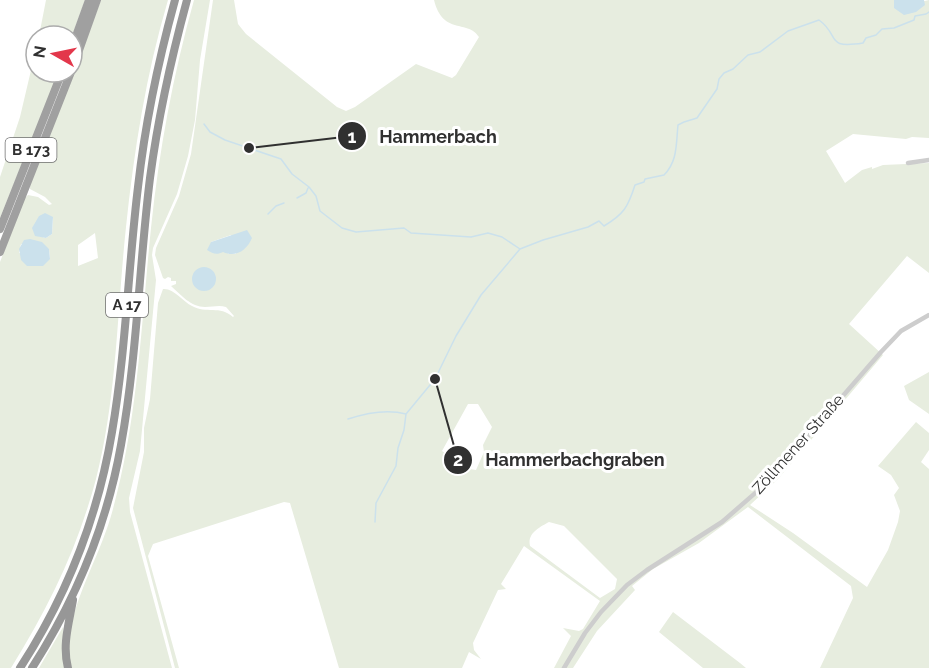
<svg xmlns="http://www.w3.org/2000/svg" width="929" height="668" font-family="Raleway,sans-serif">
<rect width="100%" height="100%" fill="#fff"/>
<path fill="#e7eddf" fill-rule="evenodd" d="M46 0H85L72 36H39Z
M101 0H168C146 74 134 151 126 227 117 311 117 397 96 479 77 550 49 606 11 668H0V262L24 199 28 195 38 197 49 205 52 204 45 197 30 189V183L68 89ZM53 217 52 234 46 238 35 235ZM95 233 98 258 78 266V245ZM21 244 49 249 50 259 19 253Z
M194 0H210L200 60 195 120 188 156 177 194 153 248 152 255 156 280 140 451 129 498 130 512 172 668H71C70 661 67 653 68 646 72 600 98 560 111 516 138 422 141 325 151 228 159 151 173 75 194 0Z
M213 0H234L238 24 246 34 337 107 346 111 355 107 416 64 452 78 456 75 479 37C468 19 443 36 434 0H894V8L929 0V138L912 137 906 139 853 134 826 151 845 183 862 170 872 167V169L883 165 929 163V273L907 256 849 324 883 355 778 479 750 505 793 533 867 587 888 550 898 522 900 511 894 495 899 488 891 475 878 466 916 422 929 433V450L921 462 929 469V668H820L853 598 851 586 748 507 699 543 653 569 632 586 635 590 597 631 573 668H554L571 636 563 628 579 631 583 629 600 601 524 546 501 584 506 589 498 590 473 643 474 650 481 659 469 652 462 668H339L290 503 284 502 153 544 148 556 179 668H175L133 508 144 452V428L150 399 158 303 163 289C174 288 182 301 192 306 206 314 220 305 233 317L234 316 226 307C219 305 213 307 205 307 191 307 181 295 171 286L176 284V281H171V278L168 277 165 279 163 278 155 255 156 248 179 196 191 154ZM231 235 236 254H229L211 242ZM468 404H478L492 427 483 445 484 452 476 470C463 469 453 458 442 451ZM549 522 564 526 617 579 615 589 600 598 530 546C527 533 540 527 549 522Z
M36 49V72H59L0 218V177L20 117Z
M929 372V414L909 400 904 386Z
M673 612 740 663 746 668H703L659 632Z
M63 627 65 668H39Z"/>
<path fill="#cbe1ec" d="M894 0H924L925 5 916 12 904 15 894 8Z
M45 213 53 217 52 234 46 238 35 236 32 228 39 216Z
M247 230 252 238C247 250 236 258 223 252 217 255 213 254 207 250L211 242Z
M30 239 42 242 49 249 50 259 43 266H27L21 260 19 249 24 240Z
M192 279a12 12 0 1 1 24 0a12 12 0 1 1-24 0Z"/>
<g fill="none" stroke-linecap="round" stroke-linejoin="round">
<path stroke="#cbe1ec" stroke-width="1.5" d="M204 124 210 132 225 140 281 159 292 174 309 187 316 196 320 211 342 228 356 232 404 228 411 233 471 237 488 233 502 237 520 249 543 240 588 227 599 221 604 226C624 214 628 207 635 185L644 182 645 179 664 175C678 161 676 143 678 125L684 122 697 118 717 89 719 79 724 73 733 69 748 55 760 52 788 31 819 20C841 36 824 49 863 43L866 38 876 35 882 29 894 28 914 20 915 16 926 14 929 12
M297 198 306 193 308 188
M268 214 276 206 284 203
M348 419C366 413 388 409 406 414
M375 522 376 503 396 466 398 448 404 430 406 414 435 379 456 336 481 295 520 249"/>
<path stroke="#cdcdcd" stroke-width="4.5" d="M908 163 929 160
M564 668 585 633 601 612 627 585 647 570 722 522 769 481 881 352 901 331 929 315"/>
<path stroke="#a0a0a0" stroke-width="8" d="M72 47 89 0
M72 70 97 0
M0 229 62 72
M0 252 71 72"/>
<path stroke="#979797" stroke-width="8" d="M20 668C66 597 98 516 112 432 126 351 128 269 138 187 145 124 158 62 175 0
M32 668C75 601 107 524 121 445 137 357 139 267 150 178 158 118 171 59 187 0
M68 668C62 645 69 623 73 600"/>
</g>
<g text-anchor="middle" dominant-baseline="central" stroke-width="6" stroke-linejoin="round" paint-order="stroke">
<g fill="#fff" stroke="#6e6e6e" stroke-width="1.5">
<rect x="5.5" y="138" width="51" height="24" rx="4.5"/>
<rect x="106" y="293" width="42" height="24" rx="4.5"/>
</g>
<g font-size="15" font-weight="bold" fill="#303030">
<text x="31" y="150">B 173</text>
<text x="127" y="305">A 17</text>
</g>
<g font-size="16" fill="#303030" stroke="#fff">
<text transform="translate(798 444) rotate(-48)">Zöllmener Straße</text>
</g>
</g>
<path fill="none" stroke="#303030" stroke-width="2" d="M249 148L352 136M435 379L458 460"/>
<g fill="#303030" stroke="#fff" stroke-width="2">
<circle cx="249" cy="148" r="6"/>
<circle cx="435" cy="379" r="6"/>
<circle cx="352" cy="136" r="15"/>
<circle cx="458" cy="460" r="15"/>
</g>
<g font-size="18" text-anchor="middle" font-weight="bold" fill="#fff">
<text x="352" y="143">1</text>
<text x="458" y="466">2</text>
</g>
<g font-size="18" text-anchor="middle" font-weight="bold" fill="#303030" stroke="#fff" stroke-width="6" stroke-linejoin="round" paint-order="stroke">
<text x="438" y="143">Hammerbach</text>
<text x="575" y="466">Hammerbachgraben</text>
</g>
<g transform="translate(54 54) rotate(279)"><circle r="28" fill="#ffffff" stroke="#acacac" stroke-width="1.5"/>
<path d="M0-4.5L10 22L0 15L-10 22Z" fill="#e3374b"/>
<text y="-9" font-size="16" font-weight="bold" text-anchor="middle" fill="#303030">N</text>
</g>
</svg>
